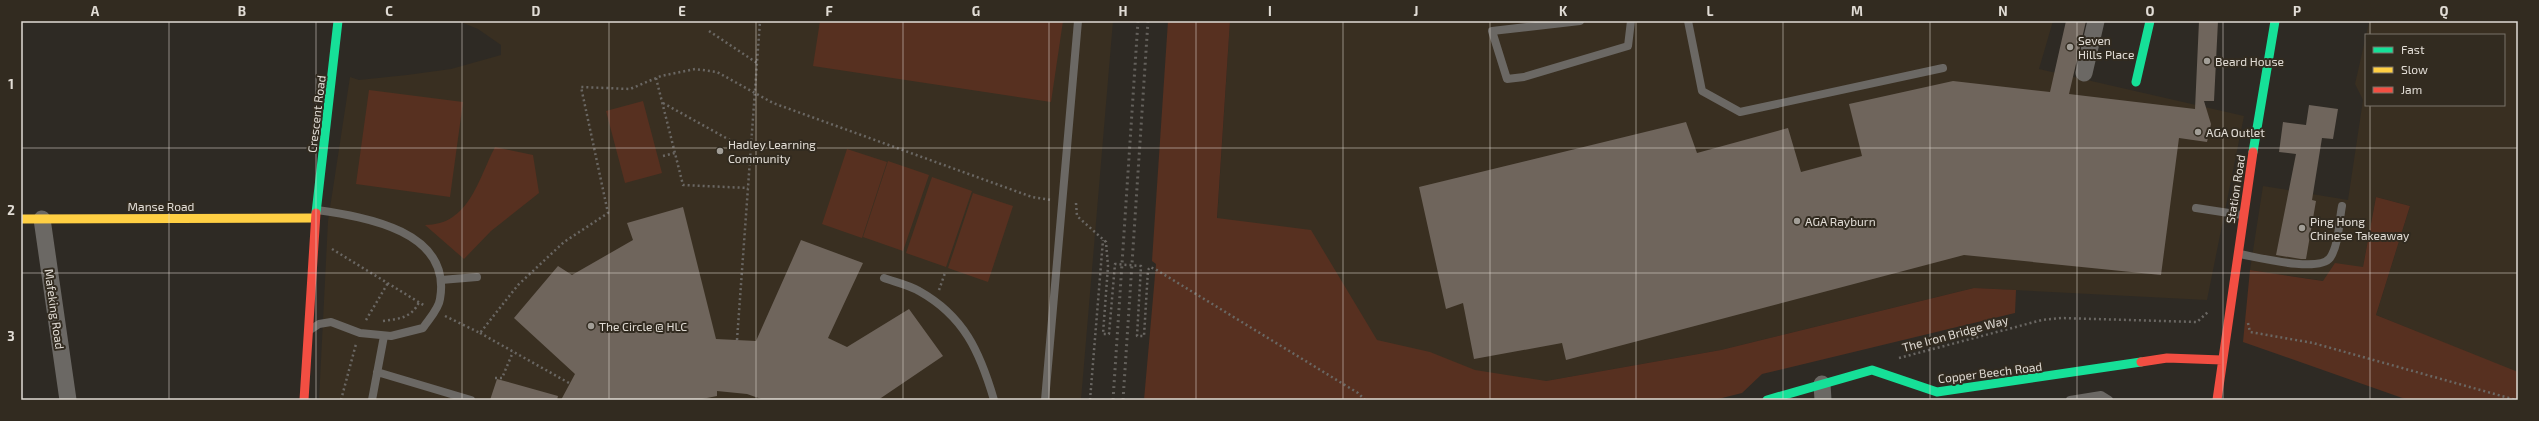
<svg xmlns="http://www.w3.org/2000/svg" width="2539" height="421" font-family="'Exo 2',sans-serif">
<rect width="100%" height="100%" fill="#2e2a24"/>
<path fill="#392f21" d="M458 21H1113L1081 400H319L328 221 350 77 359 80 407 75 451 69 501 55V45L478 29Z
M1230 21H2053L2039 69 2244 116 2207 300 1974 288 1721 350 1546 381 1379 400 1212 297Z
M2372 21H2518V373L2376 315 2410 206 2376 197 2363 267 2324 281 2250 270 2263 186 2348 200 2363 100 2355 84 2366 36V105H2504V35H2366L2369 23Z"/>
<path fill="#573020" d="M820 21H1063L1051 102 813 66Z
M1168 21H1230L1217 218 1311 230 1377 340 1430 352 1475 370 1546 381 1721 350 1974 288 2016 290 2015 313 1762 374 1742 393 1714 400H1144L1156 264 1152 261Z
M369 90 463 102 450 197 356 184Z
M643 101 662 173 625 183 606 111Z
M495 147 533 155 539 193 491 231 464 259 425 225C469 225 478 180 495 147Z
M847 149 887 162 862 238 822 224Z
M888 161 929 175 903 251 863 237Z
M932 177 972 191 946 267 906 253Z
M973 193 1013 206 988 282 948 268Z
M2376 197 2410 206 2376 315 2518 372V400H2408L2243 342 2250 270 2323 281 2335 263 2363 267Z"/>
<path fill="#6f655c" d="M2066 21H2086L2069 94 2195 109 2199 21H2218L2214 101H2204L2211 124 2207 142 2179 138 2161 275 1964 255 1566 360 1562 343 1474 359 1463 303 1446 309 1419 187 1686 122 1697 153 1788 128 1801 172 1862 156 1849 104 1953 81 2050 92Z
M2309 105 2338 109 2333 139 2322 138 2312 200 2316 201 2306 259H2301L2276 255 2296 154 2279 152 2283 122 2306 125Z
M683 207 716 339 756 341 801 240 863 263 828 338 847 347 909 309 943 356 878 400H764L747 394 717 391V396L697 400H561L575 374 514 318 558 266 572 275 633 240 627 223Z
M497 379 558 396 557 400H490Z"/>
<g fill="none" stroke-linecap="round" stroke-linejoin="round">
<path stroke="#6a6763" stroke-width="2.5" stroke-dasharray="2 3" stroke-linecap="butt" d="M709 31 757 63
M656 78 683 185 748 188
M663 103 735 143 750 145
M663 156 675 153
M1076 203 1077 216 1106 242 1108 266 1103 334H1109L1115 264 1141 266 1137 336H1144L1148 270 1150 267 1155 269 1358 393 1365 400
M332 249 425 306
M939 290 945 273
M445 316 480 333 518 285 564 242 608 213 581 87 630 89 661 76 695 69 717 72 773 103 1032 197 1051 200
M366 320 388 283
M383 321C398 319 412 318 419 302
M2248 323 2250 332 2313 343 2516 400
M480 333 569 383
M737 340 760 21
M1899 358 2042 320 2061 318 2197 322 2209 311
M495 378H502L513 352
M341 400 356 344
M1090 400 1103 240"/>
<path stroke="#6b6864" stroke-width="8" d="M1580 21 1492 31 1507 79 1524 77 1628 46 1631 21
M1688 21 1702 91 1740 112 1943 68
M2196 208 2242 215
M2239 254C2257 257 2318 273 2330 258 2339 245 2339 221 2342 206
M884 278C895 282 909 285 919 291 964 316 980 352 994 400
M441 280 477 277
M310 330 319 324 331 322 360 333 391 336 423 328C428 320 439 309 440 299 452 231 366 217 317 210
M377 372 471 400
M372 400 384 336
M1045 400 1078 21
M2070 400 2101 395 2109 400"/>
<path stroke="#6b6864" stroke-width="17" d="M2084 73 2096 21
M42 219 68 400
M1822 384 1823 400"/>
<path stroke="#16e098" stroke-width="9" d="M2136 82 2150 21
M2253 152 2275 21
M316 213 338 21
M1767 400 1872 370 1937 392 2141 362"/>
<path stroke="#ffcf43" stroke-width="9" d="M21 219 315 218"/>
<path stroke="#f24e42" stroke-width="9" d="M2141 362 2167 358 2222 360
M304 400 316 213
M2217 400 2253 152"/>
<path stroke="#64615c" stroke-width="3" stroke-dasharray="2 4" stroke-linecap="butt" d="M1113 400 1138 21
M1123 400 1148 21"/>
</g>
<path fill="none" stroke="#e1dcd5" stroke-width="1" stroke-opacity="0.55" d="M169 21V400M316 21V400M462 21V400M609 21V400M756 21V400M903 21V400M1049 21V400M1196 21V400M1343 21V400M1490 21V400M1636 21V400M1783 21V400M1930 21V400M2077 21V400M2223 21V400M2370 21V35M2370 105V400M21 148H2518M21 273H2518"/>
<g fill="#a29e97" stroke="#322b20" stroke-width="1.5">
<circle cx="2070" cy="47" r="4"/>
<circle cx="2207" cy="61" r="4"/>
<circle cx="2198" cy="132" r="4"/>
<circle cx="720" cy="151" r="4"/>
<circle cx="1797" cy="221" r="4"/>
<circle cx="2302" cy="228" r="4"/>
<circle cx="591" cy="326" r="4"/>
</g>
<g text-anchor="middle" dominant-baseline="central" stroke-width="4" stroke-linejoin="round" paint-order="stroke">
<g font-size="12" fill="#e1dcd5" stroke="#322b20" text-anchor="start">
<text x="2078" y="40">Seven<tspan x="2078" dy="14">Hills Place</tspan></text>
<text x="2215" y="61">Beard House</text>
<text x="2206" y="132">AGA Outlet</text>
<text x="728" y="144">Hadley Learning<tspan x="728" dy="14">Community</tspan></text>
<text x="1805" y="221">AGA Rayburn</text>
<text x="2310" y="221">Ping Hong<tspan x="2310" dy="14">Chinese Takeaway</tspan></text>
<text x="599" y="326">The Circle @ HLC</text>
</g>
<g font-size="12" fill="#e1dcd5" stroke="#322b20">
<text transform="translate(316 114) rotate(-83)">Crescent Road</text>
<text transform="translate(2235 189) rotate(-81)">Station Road</text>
<text x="161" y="206">Manse Road</text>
<text transform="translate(55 309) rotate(82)">Mafeking Road</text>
<text transform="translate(1955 333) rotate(-15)">The Iron Bridge Way</text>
<text transform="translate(1990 372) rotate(-7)">Copper Beech Road</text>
</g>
</g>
<rect width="2539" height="421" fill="none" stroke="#322b20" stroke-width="44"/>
<rect x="2365" y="34" width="140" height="72" fill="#322b20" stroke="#787268"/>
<rect x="2373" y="47" width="20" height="6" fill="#16e098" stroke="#787268"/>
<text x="2401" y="54" font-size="12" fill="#e1dcd5">Fast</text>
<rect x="2373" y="67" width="20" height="6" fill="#ffcf43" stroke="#787268"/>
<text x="2401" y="74" font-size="12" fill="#e1dcd5">Slow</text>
<rect x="2373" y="87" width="20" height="6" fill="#f24e42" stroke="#787268"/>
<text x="2401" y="94" font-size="12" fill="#e1dcd5">Jam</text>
<rect x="22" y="22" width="2495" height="377" fill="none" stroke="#e1dcd5" stroke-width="1.5"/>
<g font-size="13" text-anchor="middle" font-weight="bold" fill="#e1dcd5">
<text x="95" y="16">A</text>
<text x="242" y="16">B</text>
<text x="389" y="16">C</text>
<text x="536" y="16">D</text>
<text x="682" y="16">E</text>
<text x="829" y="16">F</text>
<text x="976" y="16">G</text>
<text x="1123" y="16">H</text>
<text x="1270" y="16">I</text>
<text x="1416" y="16">J</text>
<text x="1563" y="16">K</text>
<text x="1710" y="16">L</text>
<text x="1857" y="16">M</text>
<text x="2003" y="16">N</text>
<text x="2150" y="16">O</text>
<text x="2297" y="16">P</text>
<text x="2444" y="16">Q</text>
<text x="11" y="89">1</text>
<text x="11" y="215">2</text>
<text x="11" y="341">3</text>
</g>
</svg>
